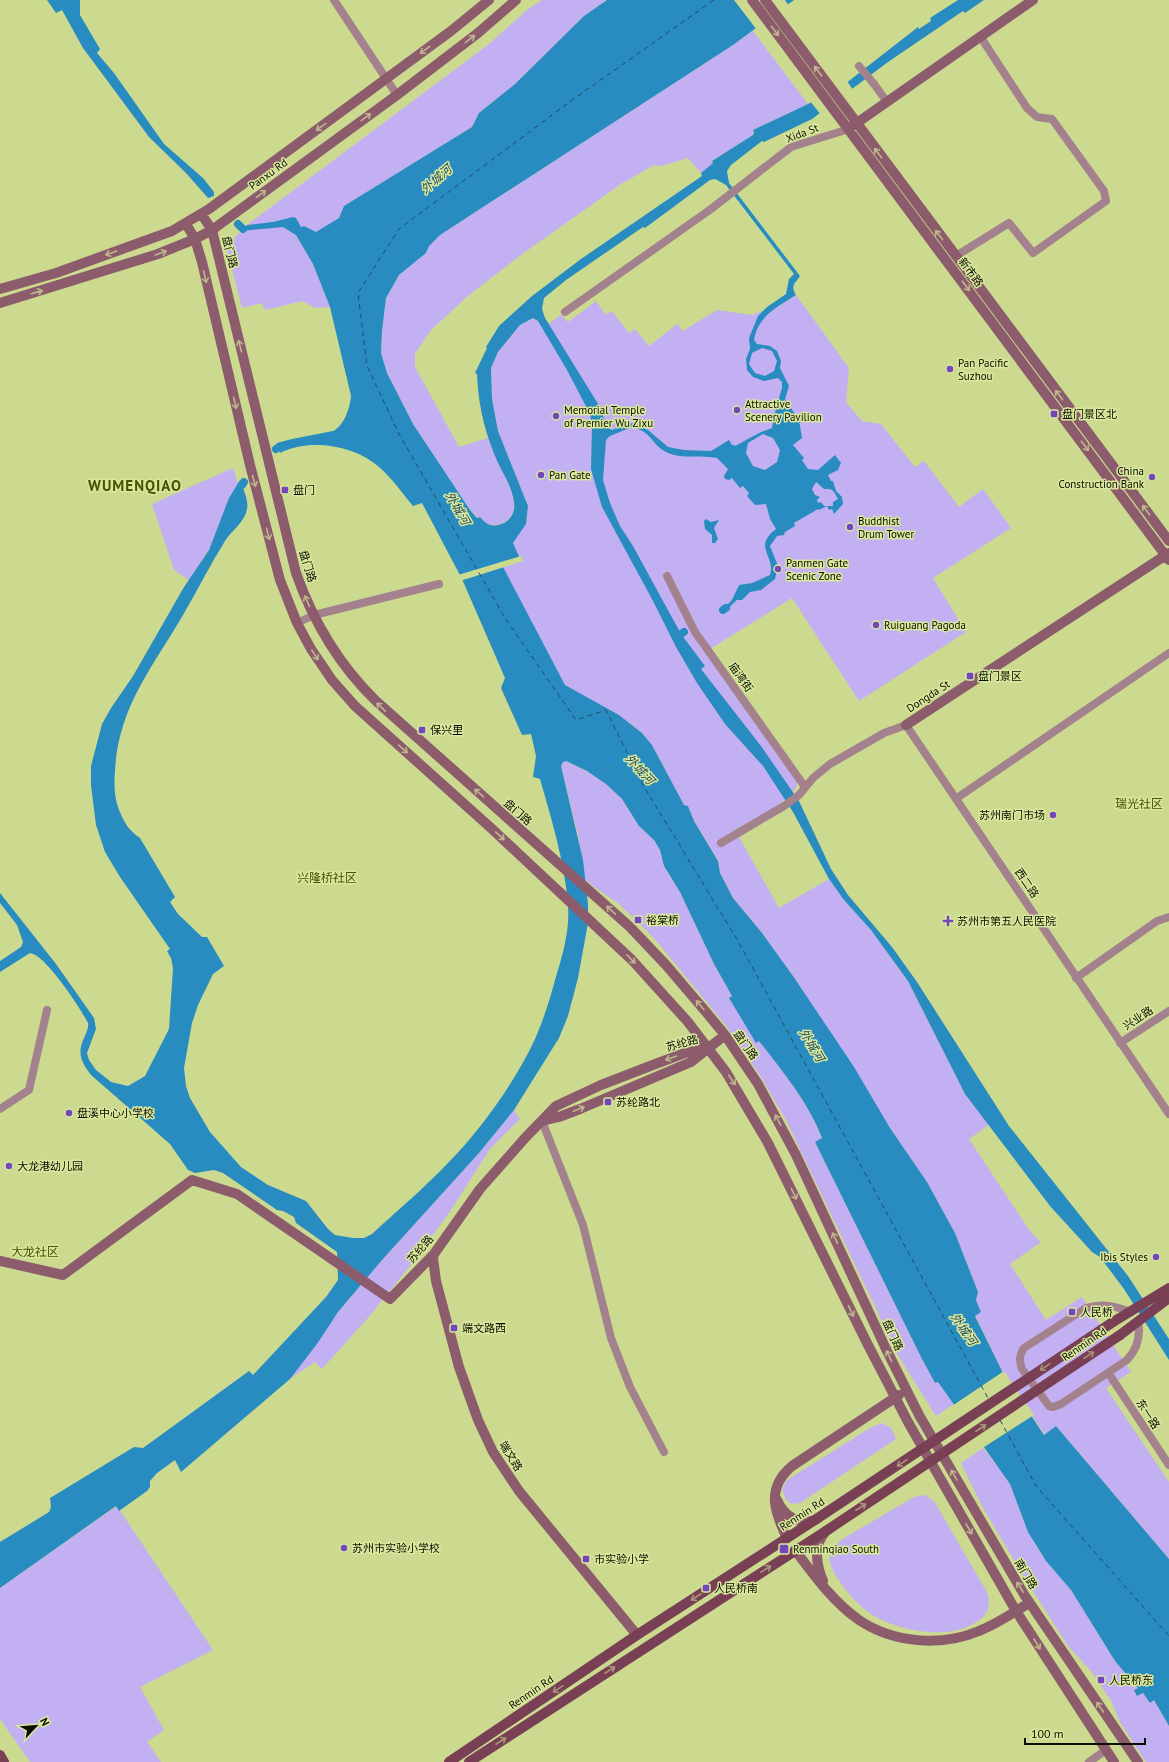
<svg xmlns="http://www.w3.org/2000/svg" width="1169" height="1762" font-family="'PT Sans','Noto Sans SC',sans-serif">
<rect width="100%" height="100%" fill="#ccda90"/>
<path fill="#c3b0f2" d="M542 0H607L584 16 515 84 479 113 472 127 344 206 339 218 316 233 304 226 296 235 313 264 330 307 315 308 303 301 265 310 262 303 242 308 226 246 247 225 489 44 528 9Z
M753 31 808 104 753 130V135L712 161 713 163 701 173 688 158 662 166 654 165 621 184 525 252 469 295 431 330 415 354V367L459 447 488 438C494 458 511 483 514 502 515 509 512 517 506 521 500 526 493 526 485 523L480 517 478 518 470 510 413 424 387 373 381 353 382 331 386 298 399 275 426 253 428 246 440 235 733 45Z
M796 295 849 368 846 402 862 421 881 424 915 467 924 461 959 507 983 489 1011 528 933 578 966 632 859 701 792 598 710 649 798 781C798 798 750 821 735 830L779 908 829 879 844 900 871 930 908 981 965 1094 989 1125 969 1139 1030 1231 1041 1242 1010 1264 1046 1320 1082 1297 1131 1372 1106 1388 1169 1482V1559L1056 1426 1045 1435 1003 1373 975 1315 981 1312 976 1300 978 1292 955 1233 927 1182 890 1128 793 976 762 933 733 898 720 873 718 860 694 821 688 806 684 805 652 745 642 733 631 724 565 685 502 567 513 543 527 519 528 506 498 431 492 399 491 368 498 352 520 325 533 318 548 324 561 315 568 322 596 301 606 315 612 311 629 333 635 329 649 346 677 324 683 331 717 310 752 315 762 311 768 313Z
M233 468 238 483 229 498 213 543 189 580 174 570 152 504Z
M566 761 596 776 606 784 622 799 639 826 654 840 660 850 664 866 680 892 714 964 732 996 730 998 756 1043 759 1041C783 1072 808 1102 822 1139L815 1142 921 1357 935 1383 938 1381 954 1404 936 1416 899 1357 787 1122 761 1077 727 1027 654 938 618 903 594 887 585 879 578 835 561 766 563 762Z
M514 1110 520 1119 490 1149 449 1213 414 1261 367 1319 322 1369 315 1362 290 1379 338 1312 382 1260 479 1153Z
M882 1423 891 1428 896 1439 800 1503 792 1504 786 1500 782 1489 787 1480 870 1428Z
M983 1448 1000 1469 1010 1484 1023 1519 1037 1547 1046 1561 1071 1590 1115 1661 1133 1681 1138 1688 1137 1696 1143 1693 1154 1700 1169 1726V1762H1146L1120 1722 1111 1701 1091 1671 1068 1646 1021 1572 982 1506 961 1463Z
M925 1495 934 1501 987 1592C991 1604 989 1614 978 1621 953 1639 912 1633 884 1621 866 1614 848 1595 838 1579 826 1561 827 1551 844 1538L914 1497Z
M117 1506 213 1650 140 1687 164 1730 147 1742 161 1762H30L0 1719V1588Z"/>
<path fill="#298cc1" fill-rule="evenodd" d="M47 0H80V15L100 49 97 53 114 73 164 144 203 178 214 192V196L208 198 186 173 149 137 83 48 62 10 56 13Z
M607 0H794L733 45 440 235 429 246 426 253 399 275 386 298 382 331 381 353 387 373 413 424 470 510 477 518 480 517C485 523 490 527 498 525 509 523 516 513 514 502 512 485 499 468 493 451 483 426 478 400 477 374L475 373 487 348 486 347 499 326 532 296 581 259 702 176 701 173 713 163 712 161 753 135 754 133 753 130 808 104 845 84 918 27 919 29 931 21 930 18 958 0H984L965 13 963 11 888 62 812 119 764 142 762 141 731 165 727 171 729 183 800 276C795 284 790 285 796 295 777 307 758 316 754 340L757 344 770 346 777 351 781 361 780 368 789 386 785 399 799 420 802 438 793 445 804 458 802 460 808 469 818 470 835 455 841 463 838 470 828 475 831 481H833L836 491 842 497 843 504 834 514 832 509 829 510 827 506 819 510 818 509 794 523 795 526 785 532 784 535 777 536 770 546 778 566 775 579 761 590 750 592 742 600H737L727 609 725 607 732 600 739 585 752 583 770 575C776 556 752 547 776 529L770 519 766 504 755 505 747 496 749 493 743 486 740 488 732 478 729 480 725 479 724 476 728 469 717 458C703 455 681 459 668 453 652 446 653 432 632 427L610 436 606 440 603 480 610 503 620 526 633 546 681 634 705 666 701 669 761 746 799 801 831 869 848 895 892 947 917 982 1009 1126 1128 1276 1169 1339V1360L1124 1289 1100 1257 1092 1252 1050 1206 965 1094 908 981 871 930 844 900 829 879 793 812 763 766 725 724 697 683 676 647 653 601 602 507 591 469 592 426 590 414 567 370 538 321 533 318 520 325 498 352 491 368 492 399 498 431 528 506 526 524 513 543 521 561 503 567 565 685 619 715 642 733 652 745 684 805 688 806 694 821 718 861 720 873 733 898 762 933 793 976 854 1067 890 1128 927 1182 955 1233 978 1292 976 1300 981 1312 975 1316 1003 1373 1044 1435 1056 1426 1169 1559V1726L1154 1700 1150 1703 1143 1693 1137 1696 1134 1690 1138 1688 1115 1661 1071 1590 1046 1561 1028 1532 1010 1484 938 1382 935 1383 921 1357 815 1142 822 1138C808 1102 783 1072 759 1041L756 1043 729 998 732 996 714 964 680 892 664 866 660 850 654 840 639 826 622 799 606 784 587 771 566 761 563 762 561 766 583 860 588 904V923L578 978 568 1016 559 1038 514 1110 479 1153 382 1260 338 1312 317 1344 290 1379 181 1472 175 1460 157 1473 150 1481V1487L147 1491 119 1511 116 1506 0 1588V1542L49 1512 51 1507 50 1498 129 1450 134 1447 143 1448 249 1371 253 1375 326 1297 338 1280 337 1252 296 1223 294 1217 283 1211 277 1210 223 1173 214 1170 195 1173 188 1170 170 1144 91 1075C81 1062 77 1053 84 1038 86 1033 89 1028 88 1023 81 1009 45 954 30 953L0 972V961L21 947 23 942 17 925 0 903V893L56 964 94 1018 96 1029 87 1053 89 1060 96 1070 111 1082 128 1086 145 1076 169 1029 173 968 171 958 167 951 170 949 120 877 105 852 96 825 91 785V766L102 724 111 708 133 676 184 587 209 550 229 498 240 480C243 488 249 501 247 509 245 522 231 531 225 541 210 565 197 591 183 615 152 668 118 708 115 771 114 785 114 797 119 810 124 822 129 831 140 838L175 897 170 902 178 914 202 937H207L224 966 213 974 198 1005 192 1023 184 1068 186 1086 190 1098 210 1132 241 1167 268 1185 306 1201 328 1229 335 1235 353 1238H364L372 1234C397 1211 424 1188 447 1164 477 1134 506 1094 526 1057 539 1034 548 1006 555 980 562 957 570 931 568 906 565 863 552 821 540 779L533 777 536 756 531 734 522 735 501 688 505 678 462 579 422 503 413 506C402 493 392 478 379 467 354 445 310 438 280 453L277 443 292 439 333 431C344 426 350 408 351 396L330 307 313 264 296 235 283 227 241 231 247 225 273 222 293 217 296 218 301 227 304 226 316 232 339 218 344 206 472 127 479 113 515 84 584 16ZM715 179 726 185 794 274 789 279 786 294 767 307 758 316 749 338 750 349 746 359 747 370 753 377 764 381 778 378 782 382V388L774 416 772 428 759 433 735 446 734 445H732L729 440 711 451 684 450 668 447 648 430 636 424 629 423 612 430 607 427 600 407 545 318 542 309 544 298 566 280 643 227 645 228 710 180ZM762 348 772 351 777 361 774 371 765 376 755 373 749 364 752 353ZM763 434 773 438 780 450 777 462 765 470 753 466 746 453 748 443ZM816 482 824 489C834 489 833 490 838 499L833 502V506H824L821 502 818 503 817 500 820 497 815 495 812 489Z
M706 519 711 522 719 520 714 528 718 539 715 543H712V535L705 529 704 521Z"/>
<path fill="#ccda90" d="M734 0H785L789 6 757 30Z
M846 80 854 91 821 115 810 101Z
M521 556 523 561 460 581 458 575Z
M1004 1371 1034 1415 981 1449 952 1406Z"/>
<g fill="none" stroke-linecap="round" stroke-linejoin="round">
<path stroke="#298cc1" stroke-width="8" d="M238 224 243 229
M276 449 279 447
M242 485 244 482
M723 610 726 608
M681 634 684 632"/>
<path stroke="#244b63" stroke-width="1" stroke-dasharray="5 4" stroke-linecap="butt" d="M714 0 575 98 399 229 358 293 367 366 399 434 505 618 576 720 606 710 643 785 738 941 989 1400
M1000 1420 1036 1486 1169 1636"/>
<path stroke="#a4828d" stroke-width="8" d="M334 0 397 95
M874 84 887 102
M956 256 1009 223 1033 253 1106 201 1104 191 1052 119 1037 117 1027 108 980 36
M565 312 711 209 791 147 849 129
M667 576 695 632 805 787
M297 623 314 615 439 584
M957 798 1169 653
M721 843 784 806 799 795 813 778 830 764 884 733 906 725 1169 1114
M1076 978 1157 921 1169 917
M1120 1043 1169 1011
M0 1109 29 1090 47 1010
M542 1121 583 1225 611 1338 630 1387 664 1452
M1131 1312C1115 1306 1103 1303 1086 1308L1024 1348C1019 1356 1019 1360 1022 1369L1049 1406 1053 1407 1061 1404 1127 1360C1137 1349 1141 1336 1138 1321
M1109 1374 1169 1465
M1089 1762 1106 1750"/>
<path stroke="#8c5c6c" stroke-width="10" d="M752 0 1169 560
M765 0 1169 541
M851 127 1033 0
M202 215 212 230 296 573C313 621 339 665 376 701L630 927 666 965 706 1012 725 1035 758 1084 796 1155 886 1349 919 1415 1025 1596 1138 1762
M186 224 195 239 202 262 250 465 280 580 297 623 311 649 332 680 355 706 491 828 632 960 688 1022 726 1072 768 1143 868 1345 908 1422 1016 1611 1114 1762
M0 289 56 273 172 231 209 209 451 31 489 0
M0 303 158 254 195 239 212 230 397 95 478 33 516 0
M906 725 1169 553
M542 1121 559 1117 580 1109 691 1062 725 1035
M434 1254 433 1258 436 1281 459 1367 478 1420 493 1452 519 1491 637 1635
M0 1261 63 1275 192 1180 237 1194 390 1299 434 1254 480 1189 525 1138 556 1106 601 1085 658 1063 685 1053 709 1048
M777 1500C784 1516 798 1525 815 1520
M787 1538C774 1511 766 1488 792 1466L899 1395
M795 1550C814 1575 833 1602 859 1620 893 1643 941 1647 979 1631 997 1624 1013 1613 1029 1603
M823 1581C816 1564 813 1545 826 1531"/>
<path stroke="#794055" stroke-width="10" d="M1113 1322 1169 1288
M1120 1335 1169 1298
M0 1755 4 1762
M449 1762 637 1635 818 1518
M469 1762 829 1529"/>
<path stroke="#a4828d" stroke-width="8" d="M859 66 874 84"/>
<path stroke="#794055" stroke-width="10" d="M818 1518 1113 1322
M829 1529 1120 1335"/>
</g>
<defs><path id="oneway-shaft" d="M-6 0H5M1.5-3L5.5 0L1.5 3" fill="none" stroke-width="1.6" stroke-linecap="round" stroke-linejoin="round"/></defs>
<g stroke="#beb78b">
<use href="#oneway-shaft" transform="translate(775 31) rotate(53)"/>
<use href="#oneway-shaft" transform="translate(470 39) rotate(-38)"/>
<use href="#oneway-shaft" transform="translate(425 50) rotate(144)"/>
<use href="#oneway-shaft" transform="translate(818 71) rotate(-127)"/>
<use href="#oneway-shaft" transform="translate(366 117) rotate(-36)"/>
<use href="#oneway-shaft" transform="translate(321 127) rotate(144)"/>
<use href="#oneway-shaft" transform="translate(878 153) rotate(-127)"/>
<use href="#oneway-shaft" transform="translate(261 194) rotate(-36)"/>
<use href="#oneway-shaft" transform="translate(939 235) rotate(-127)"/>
<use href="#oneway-shaft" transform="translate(111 253) rotate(160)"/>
<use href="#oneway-shaft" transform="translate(161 253) rotate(-20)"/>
<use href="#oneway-shaft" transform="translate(205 277) rotate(77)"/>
<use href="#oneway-shaft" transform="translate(966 286) rotate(53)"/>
<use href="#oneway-shaft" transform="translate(37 292) rotate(-16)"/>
<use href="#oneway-shaft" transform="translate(240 346) rotate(-104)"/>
<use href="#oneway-shaft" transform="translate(1059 395) rotate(-127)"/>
<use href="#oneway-shaft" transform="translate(235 403) rotate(77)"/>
<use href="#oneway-shaft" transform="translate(1085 446) rotate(53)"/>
<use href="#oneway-shaft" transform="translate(254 481) rotate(75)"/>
<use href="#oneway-shaft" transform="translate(1146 510) rotate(-127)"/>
<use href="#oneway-shaft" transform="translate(268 534) rotate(76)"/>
<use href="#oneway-shaft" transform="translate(307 601) rotate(-114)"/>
<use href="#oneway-shaft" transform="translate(315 655) rotate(58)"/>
<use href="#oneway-shaft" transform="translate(381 707) rotate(-137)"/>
<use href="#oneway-shaft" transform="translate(403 749) rotate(42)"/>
<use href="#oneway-shaft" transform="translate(479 793) rotate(-139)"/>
<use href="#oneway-shaft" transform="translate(500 836) rotate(43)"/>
<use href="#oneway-shaft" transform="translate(611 910) rotate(-137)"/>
<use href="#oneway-shaft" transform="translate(631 959) rotate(45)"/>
<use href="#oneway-shaft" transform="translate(700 1005) rotate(-130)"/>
<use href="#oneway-shaft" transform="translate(671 1058) rotate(161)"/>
<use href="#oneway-shaft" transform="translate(732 1080) rotate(56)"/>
<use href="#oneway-shaft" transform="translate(579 1109) rotate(-22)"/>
<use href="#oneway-shaft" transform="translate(778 1120) rotate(-118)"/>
<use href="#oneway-shaft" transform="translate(794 1194) rotate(64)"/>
<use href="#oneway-shaft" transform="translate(835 1238) rotate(-115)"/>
<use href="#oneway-shaft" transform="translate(851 1311) rotate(64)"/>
<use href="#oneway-shaft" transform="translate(889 1356) rotate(-116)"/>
<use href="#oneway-shaft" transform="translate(954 1475) rotate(-120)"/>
<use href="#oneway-shaft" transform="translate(969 1529) rotate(60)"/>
<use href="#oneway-shaft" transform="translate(1020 1587) rotate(-122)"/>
<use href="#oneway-shaft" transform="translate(1037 1644) rotate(58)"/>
<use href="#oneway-shaft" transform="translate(1100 1707) rotate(-124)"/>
</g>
<g stroke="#a99478">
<use href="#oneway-shaft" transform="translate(1089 1355) rotate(-34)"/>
<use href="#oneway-shaft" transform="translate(1045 1367) rotate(146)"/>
<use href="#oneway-shaft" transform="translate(981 1428) rotate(-33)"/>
<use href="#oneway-shaft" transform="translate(902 1463) rotate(146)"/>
<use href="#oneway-shaft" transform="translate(861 1507) rotate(-33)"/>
<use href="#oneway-shaft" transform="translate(766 1569) rotate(-33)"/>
<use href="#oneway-shaft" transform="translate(696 1597) rotate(147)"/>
<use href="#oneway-shaft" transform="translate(610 1670) rotate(-33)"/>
<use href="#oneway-shaft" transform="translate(558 1689) rotate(146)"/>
<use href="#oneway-shaft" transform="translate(501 1741) rotate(-33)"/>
</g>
<g fill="#7445bd" stroke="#d9e89c" stroke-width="1.5">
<circle cx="950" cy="369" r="4"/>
<circle cx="737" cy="410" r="4"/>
<rect x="1050" y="410" width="8" height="8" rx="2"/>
<circle cx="556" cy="416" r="4"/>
<circle cx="541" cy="475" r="4"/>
<circle cx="1152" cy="477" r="4"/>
<rect x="281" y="486" width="8" height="8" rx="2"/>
<circle cx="850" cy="527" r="4"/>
<circle cx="778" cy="569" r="4"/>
<circle cx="876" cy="625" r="4"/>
<rect x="966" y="672" width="8" height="8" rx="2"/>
<rect x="418" y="726" width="8" height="8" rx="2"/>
<circle cx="1053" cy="815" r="4"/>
<rect x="634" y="916" width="8" height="8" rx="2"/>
<path d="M946 915h4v4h4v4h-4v4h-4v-4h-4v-4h4z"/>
<rect x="604" y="1098" width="8" height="8" rx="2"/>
<circle cx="69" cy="1113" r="4"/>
<circle cx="9" cy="1166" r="4"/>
<circle cx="1156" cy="1257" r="4"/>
<rect x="1068" y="1308" width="8" height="8" rx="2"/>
<rect x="450" y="1324" width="8" height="8" rx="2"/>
<circle cx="344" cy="1548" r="4"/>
<rect x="779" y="1544" width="10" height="10" rx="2"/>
<rect x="582" y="1555" width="8" height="8" rx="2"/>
<rect x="702" y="1584" width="8" height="8" rx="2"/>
<rect x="1097" y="1676" width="8" height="8" rx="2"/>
</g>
<g text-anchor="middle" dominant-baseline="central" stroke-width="3" stroke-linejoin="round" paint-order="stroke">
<g font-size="11" fill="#0b0e00" stroke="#d9e89c">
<text transform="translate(802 133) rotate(-21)">Xida St</text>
<text transform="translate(268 174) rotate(-36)">Panxu Rd</text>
<text transform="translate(230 252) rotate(76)">盘门路</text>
<text transform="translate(971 272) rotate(53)">新市路</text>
<text transform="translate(308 566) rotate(73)">盘门路</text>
<text transform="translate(741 677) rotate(55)">庙湾街</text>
<text transform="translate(928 696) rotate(-33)">Dongda St</text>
<text transform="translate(518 812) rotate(41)">盘门路</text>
<text transform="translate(1027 883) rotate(56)">西二路</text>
<text transform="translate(1138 1018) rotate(-33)">兴业路</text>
<text transform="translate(682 1043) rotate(-15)">苏纶路</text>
<text transform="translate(746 1045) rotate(55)">盘门路</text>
<text transform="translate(420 1249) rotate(-49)">苏纶路</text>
<text transform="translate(893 1335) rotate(65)">盘门路</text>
<text transform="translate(1084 1344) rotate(-34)">Renmin Rd</text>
<text transform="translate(1148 1414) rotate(57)">东一路</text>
<text transform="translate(511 1456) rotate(59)">端文路</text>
<text transform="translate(802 1514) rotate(-33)">Renmin Rd</text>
<text transform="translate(1026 1574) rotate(59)">南门路</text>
<text transform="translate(531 1692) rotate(-34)">Renmin Rd</text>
</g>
<g font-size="11" fill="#0b0e00" stroke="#d9e89c" text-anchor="start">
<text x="958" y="363">Pan Pacific<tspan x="958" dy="13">Suzhou</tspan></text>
<text x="745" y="404">Attractive<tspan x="745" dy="13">Scenery Pavilion</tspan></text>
<text x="564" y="410">Memorial Temple<tspan x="564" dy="13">of Premier Wu Zixu</tspan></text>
<text x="1062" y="414">盘门景区北</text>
<text x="1144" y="471" text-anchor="end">China<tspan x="1144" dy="13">Construction Bank</tspan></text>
<text x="549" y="475">Pan Gate</text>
<text x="293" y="490">盘门</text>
<text x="858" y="521">Buddhist<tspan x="858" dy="13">Drum Tower</tspan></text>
<text x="786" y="563">Panmen Gate<tspan x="786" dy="13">Scenic Zone</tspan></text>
<text x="884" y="625">Ruiguang Pagoda</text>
<text x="978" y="676">盘门景区</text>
<text x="430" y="730">保兴里</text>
<text x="1045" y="815" text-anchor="end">苏州南门市场</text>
<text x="646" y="920">裕棠桥</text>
<text x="957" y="921">苏州市第五人民医院</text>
<text x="616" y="1102">苏纶路北</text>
<text x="77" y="1113">盘溪中心小学校</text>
<text x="17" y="1166">大龙港幼儿园</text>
<text x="1148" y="1257" text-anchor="end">Ibis Styles</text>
<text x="1080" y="1312">人民桥</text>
<text x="462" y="1328">端文路西</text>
<text x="352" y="1548">苏州市实验小学校</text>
<text x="793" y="1549">Renminqiao South</text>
<text x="594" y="1559">市实验小学</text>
<text x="714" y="1588">人民桥南</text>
<text x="1109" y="1680">人民桥东</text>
</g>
<g font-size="12" font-style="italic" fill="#244b63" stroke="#d9e89c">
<text transform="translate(436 179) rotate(-41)">外城河</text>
<text transform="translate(458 508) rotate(60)">外城河</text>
<text transform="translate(640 769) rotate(47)">外城河</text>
<text transform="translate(812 1045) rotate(58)">外城河</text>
<text transform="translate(964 1329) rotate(55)">外城河</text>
</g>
<g font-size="12" fill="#485200" stroke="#d9e89c">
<text x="1139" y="803">瑞光社区</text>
<text x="327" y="877">兴隆桥社区</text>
<text x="35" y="1251">大龙社区</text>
</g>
<g font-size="15" font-weight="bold" letter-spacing="1" fill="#485200" stroke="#d9e89c">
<text x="135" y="485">WUMENQIAO</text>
</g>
</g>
<g transform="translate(36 1726) rotate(64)" stroke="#d9e89c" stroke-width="3" paint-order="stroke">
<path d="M0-3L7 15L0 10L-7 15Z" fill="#0b0e00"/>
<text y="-6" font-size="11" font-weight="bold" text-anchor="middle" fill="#0b0e00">N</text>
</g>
<path d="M1025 1738v6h120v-6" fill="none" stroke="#0b0e00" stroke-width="2"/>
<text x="1031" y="1738" font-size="12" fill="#0b0e00" stroke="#d9e89c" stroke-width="3" paint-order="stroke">100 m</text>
</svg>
